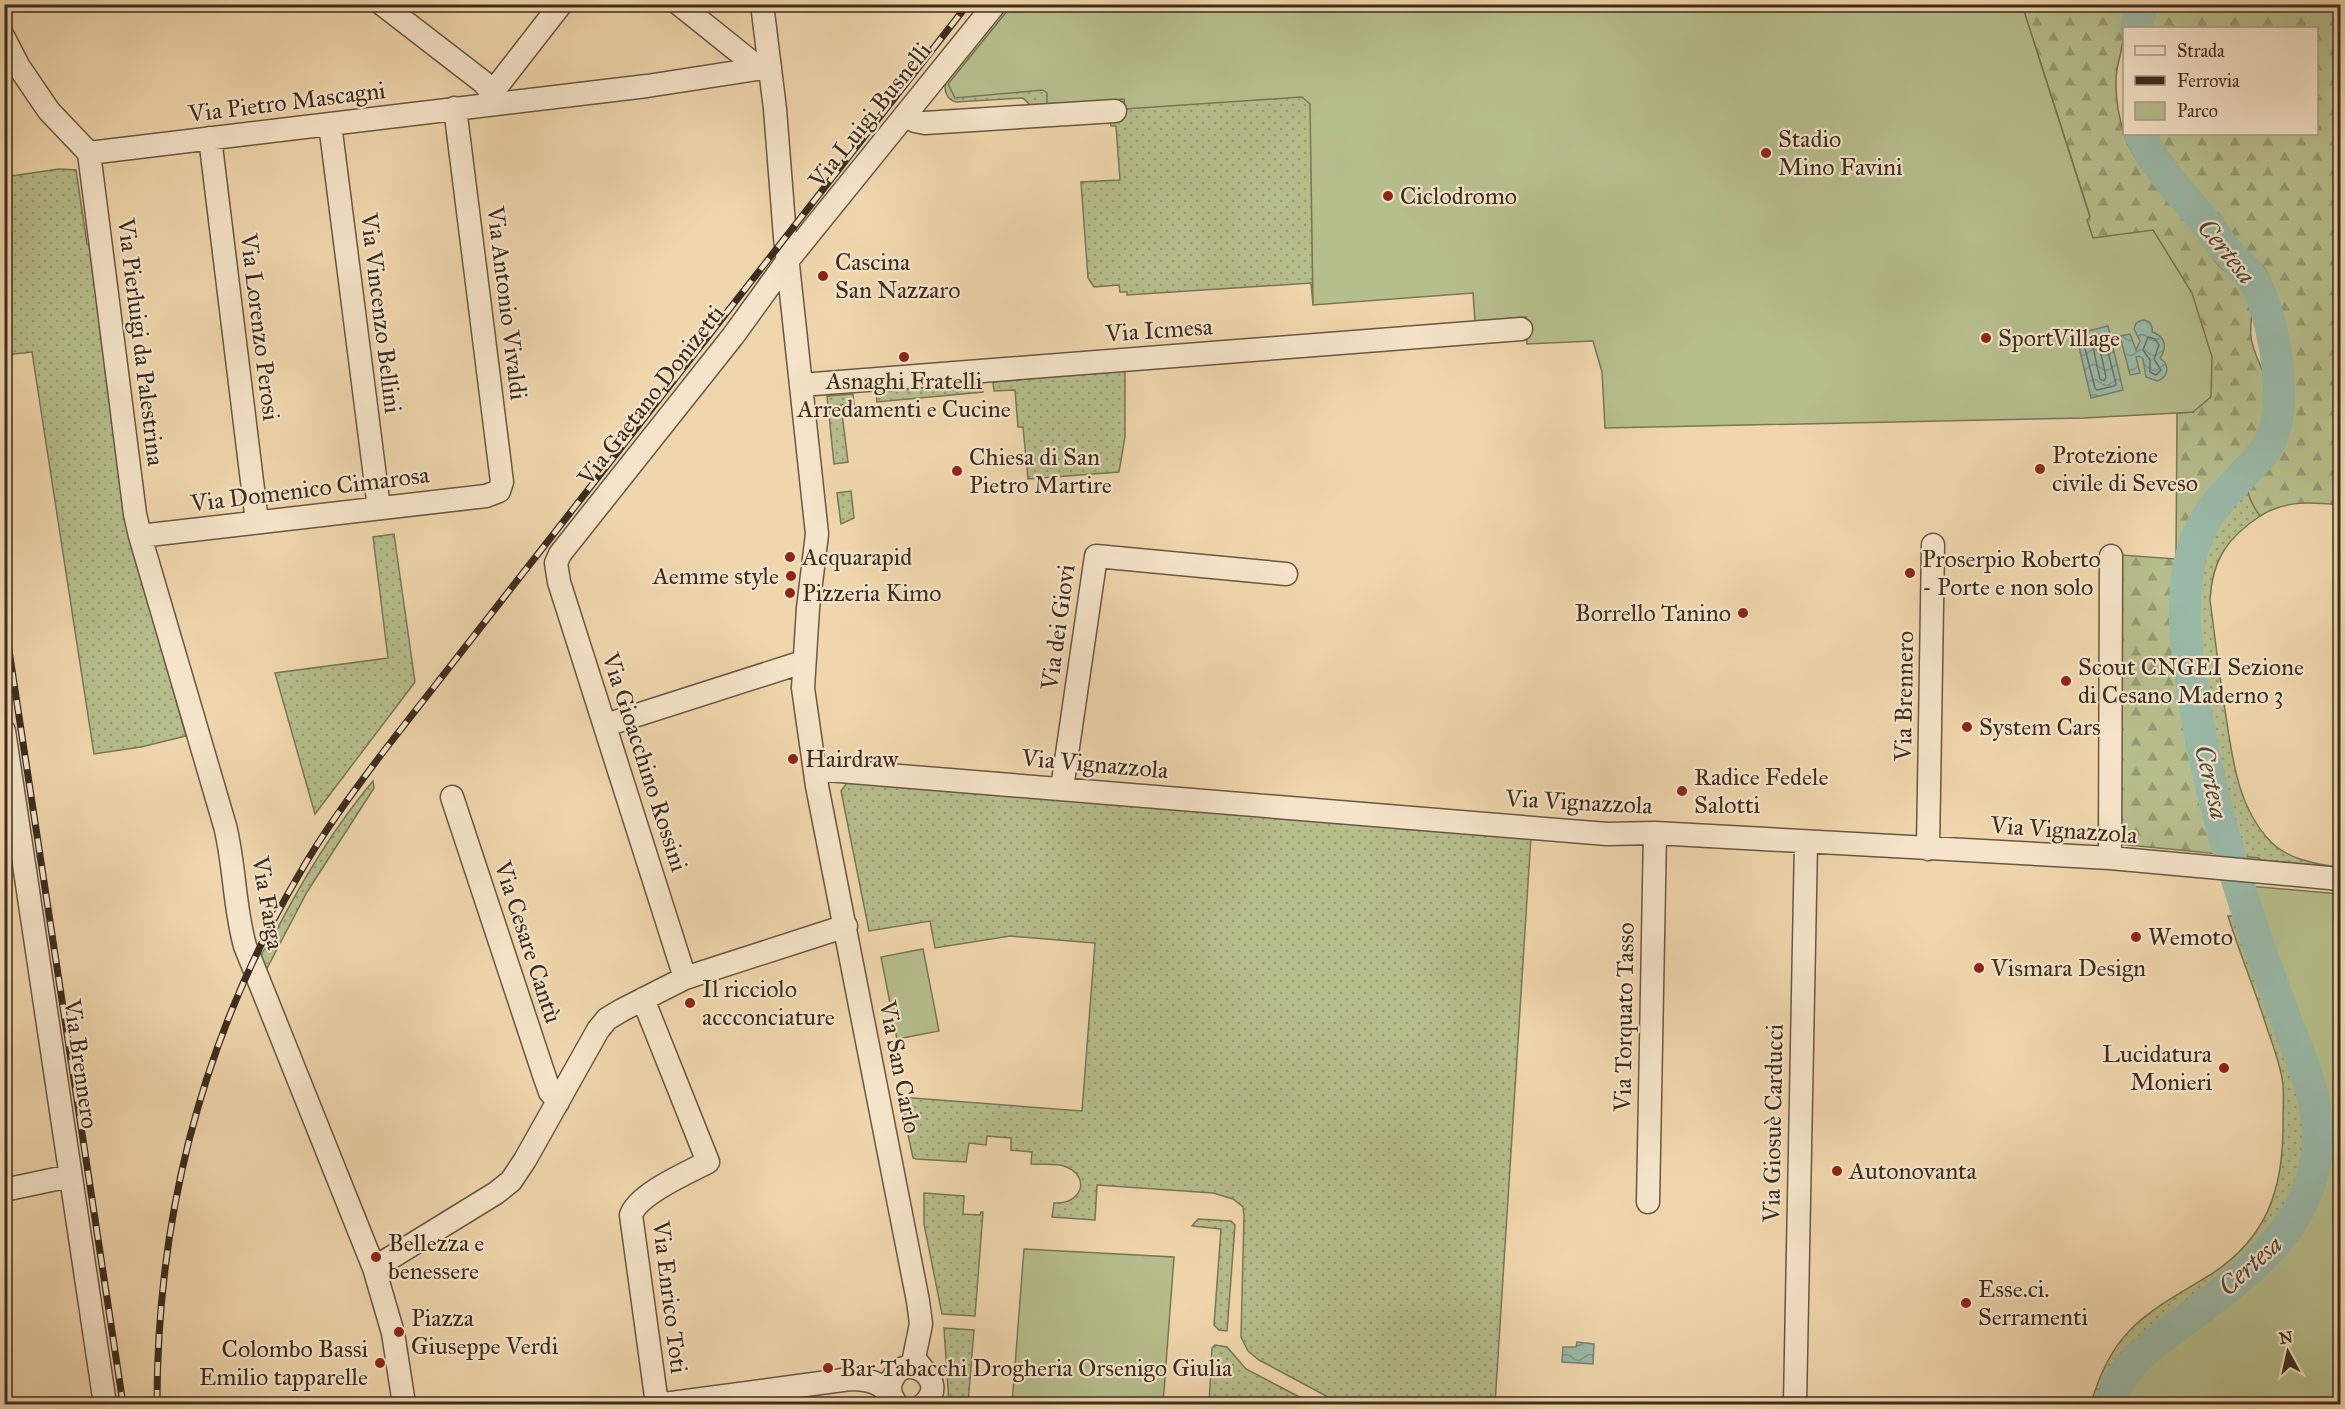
<svg xmlns="http://www.w3.org/2000/svg" width="2345" height="1409" font-family="'IM FELL Great Primer',serif">
<defs>
<pattern id="grass-dots" width="8" height="8" patternUnits="userSpaceOnUse" patternTransform="scale(1.5)"><rect width="8" height="8" fill="#b6be8c"/><path d="M2 2h.1M6 6h.1" fill="none" stroke="#959b72" stroke-width="1.8" stroke-linecap="round"/></pattern>
<pattern id="forest-firs" width="22" height="20" patternUnits="userSpaceOnUse" patternTransform="scale(1.5)"><rect width="22" height="20" fill="#b6be8c"/><path d="M5 1l3.5 6h-7zM16 11l3.5 6h-7z" fill="#959b72"/></pattern>
<pattern id="water-waves" width="16" height="10" patternUnits="userSpaceOnUse" patternTransform="scale(1.5)"><rect width="16" height="10" fill="#9ab9a8"/><path d="M0 5q4-4 8 0t8 0" fill="none" stroke="#7f9788"/></pattern>
</defs>
<rect width="100%" height="100%" fill="#f0d6ac"/>
<filter id="stains"><feTurbulence type="fractalNoise" baseFrequency=".00333" numOctaves="4"/><feColorMatrix values="0 0 0 0 .2 0 0 0 0 .09 0 0 0 0 .02 0 0 0 .5 -.17"/></filter>
<radialGradient id="worn" r=".72"><stop offset=".6" stop-color="#630" stop-opacity="0"/><stop offset="1" stop-color="#630" stop-opacity=".3"/></radialGradient>
<path fill="url(#grass-dots)" stroke="#797656" stroke-width="1.5" d="M1005 4 1044 5 1311 78 1313 305 1311 283 1127 295V292H1120L1119 285 1094 287 1088 278 1081 182 1120 180 1116 126H1111L1110 120 1031 106 1023 98 956 102C945 99 943 88 947 78Z
M59 169 76 170 87 244 96 251 180 698 176 700 186 736 141 747 94 754 32 352 5 355V177Z
M1125 371V437L1119 472 1028 479 1023 427H1018L1015 390 994 391 993 382Z
M982 383 983 392 877 402 876 392Z
M853 394 854 404 841 405 848 462 834 464 827 396Z
M2249 483V494L2260 516C2227 538 2212 560 2210 600 2215 637 2219 673 2225 710 2232 756 2237 807 2271 842 2288 859 2313 863 2335 867L2260 860 2259 858 2239 856C2230 825 2224 794 2217 762 2208 717 2200 673 2197 627 2196 607 2193 587 2197 568 2205 534 2225 506 2249 483Z
M851 491 854 518 841 524 837 493Z
M394 534 415 682 315 814 275 673 388 658 373 537Z
M373 781 374 788 307 892 263 976C261 963 257 954 269 945 298 887 331 831 373 781Z
M847 783 1531 836 1495 1404H1341L1259 1360 1248 1351 1241 1337 1244 1216 1243 1207 1233 1199 1213 1193 1097 1185 1095 1220 1052 1217 1054 1203C1082 1205 1092 1176 1064 1166 1055 1163 1041 1165 1031 1164L1032 1152 1011 1150V1138L987 1136 986 1145 969 1143 966 1162 916 1159 913 1158 900 1097 1082 1111 1095 943 1010 936 935 948 930 921 869 931 841 791Z
M2228 916H2238L2295 1076C2306 1117 2309 1163 2292 1203 2274 1245 2214 1285 2178 1314 2159 1329 2141 1346 2123 1362L2107 1385 2100 1404H2091C2111 1332 2144 1314 2205 1278 2267 1241 2284 1189 2283 1121 2283 1109 2284 1096 2283 1085 2281 1066 2273 1046 2267 1028 2255 990 2240 954 2228 916Z
M924 1193 964 1196 963 1214 980 1215 981 1212H983L975 1316 942 1314 924 1224Z
M1198 1219 1231 1221 1235 1225 1227 1331 1219 1330 1214 1325 1221 1229 1192 1226Z
M944 1328 974 1330 968 1404H949Z
M1215 1345 1227 1347 1246 1369 1313 1404H1209L1212 1348Z"/>
<path fill="url(#forest-firs)" stroke="#797656" stroke-width="1.5" d="M2152 4 2340 5V505C2312 502 2285 500 2260 516 2255 509 2247 497 2248 487 2249 478 2264 471 2270 464 2276 457 2280 449 2284 441 2296 412 2282 300 2267 273 2262 262 2252 259 2243 252 2239 248 2235 242 2231 238L2151 134H2316V28H2146Z
M2022 5H2136L2130 28H2124C2124 43 2120 55 2117 69 2114 91 2118 115 2125 137 2137 171 2167 187 2190 212 2203 227 2204 246 2215 261 2224 274 2240 278 2248 292 2256 307 2249 322 2251 337 2253 356 2266 371 2268 389 2272 424 2257 456 2231 479 2218 491 2204 498 2196 514 2189 527 2187 544 2182 558 2177 571 2170 582 2170 597 2169 629 2176 661 2182 693 2193 747 2205 800 2219 854L2118 844 2121 555 2176 559 2177 413 2193 412 2093 239 2087 220 2090 216Z"/>
<path fill="#b6be8c" stroke="#797656" stroke-width="1.5" d="M1012 5H2022L2090 217 2087 220 2093 238 2153 230 2192 293 2212 357 2211 397 2193 412 2177 413 2084 418 1605 428 1602 372 1593 341 1527 344 1526 317 1475 321 1473 293 1313 305 1310 104 1302 97 1125 109 1124 99 1047 105V93L1043 90 955 98 948 84Z
M2249 886 2340 894V1404H2121L2134 1381 2152 1359 2287 1245 2309 1216 2321 1184 2325 1167 2327 1143 2325 1121 2318 1081Z
M923 949 939 1031 897 1039 881 957Z
M1024 1249 1174 1257 1163 1404H1012Z"/>
<path fill="url(#water-waves)" stroke="#748172" stroke-width="1.5" d="M2142 320C2150 320 2153 325 2152 332 2165 336 2168 347 2160 358 2170 365 2169 377 2157 381L2146 377 2143 359 2139 356 2136 357 2140 373 2130 375 2120 336 2130 334 2136 350 2140 341 2134 329 2136 323Z
M2108 326 2123 390 2091 398 2076 334Z
M1577 1342 1594 1344 1593 1364 1562 1362 1563 1347H1576Z"/>
<g fill="none" stroke-linecap="round" stroke-linejoin="round">
<path stroke="#6b7364" stroke-width="1.5" d="M2101 334 2104 336 2116 384 2114 386 2097 390 2095 388 2083 341 2085 338Z
M2148 337 2155 339 2159 345 2154 359 2161 370 2156 375 2150 372V360L2143 350Z
M2095 343 2099 345 2106 377 2104 381 2100 379 2093 347Z"/>
<path stroke="#9ab9a8" stroke-width="32" d="M2136 28 2142 4
M2110 1404C2123 1363 2146 1350 2180 1324 2235 1282 2298 1241 2314 1169 2329 1107 2296 1050 2276 994 2265 965 2255 934 2245 905 2224 841 2206 774 2195 707 2186 651 2176 589 2198 535 2212 500 2243 479 2265 450 2291 415 2276 327 2258 289 2251 272 2237 263 2226 250 2218 241 2212 230 2204 221 2181 193 2155 167 2140 134"/>
<defs>
<path id="minor" d="M382 4 483 82 489 89 492 104
M679 4 760 69
M762 4 775 109 785 237 817 534 808 608 803 688 817 786 918 1301 921 1324 914 1358 925 1372
M4 38 19 67 49 111 89 153
M491 94 561 4
M907 115 915 121 925 123 1115 111
M330 124 379 508
M210 138 257 522
M89 153 135 514 140 536 225 826C235 866 234 907 245 946L374 1268 393 1333 404 1404
M89 153 647 86 770 67
M801 385 1521 329
M140 536 486 496 499 491 502 482 455 108
M606 725 803 662
M4 731 105 1404
M815 769 1607 834 1655 833 2110 858 2340 879
M1062 788 1096 556 1286 574
M452 797 545 1078 550 1092 558 1102
M1928 849 1933 545
M2110 858 2111 556
M685 978 559 582 556 563 560 554 733 336 788 260 995 4
M643 999 708 1162C687 1173 638 1194 631 1215L657 1404
M4 1190 70 1176
M1648 1202 1655 833
M374 1268 496 1193 511 1181 525 1160 598 1030 607 1019 622 1010 685 978 846 926
M895 1402C890 1395 888 1388 892 1380 905 1349 951 1380 924 1404
M664 1404 850 1379C867 1379 883 1382 893 1399
M1795 1404 1806 842"/>
</defs>
<use href="#minor" stroke="#695744" stroke-width="25"/>
<use href="#minor" stroke="#f5e4c9" stroke-width="22"/>
<defs>
<path id="rail" d="M4 617 123 1404
M157 1404C157 1217 202 1040 297 878 323 832 355 789 387 747L968 4"/>
</defs>
<use href="#rail" stroke="#3c2d21" stroke-width="7"/>
<use href="#rail" stroke="#f5e4c9" stroke-width="4.5" stroke-dasharray="14" stroke-linecap="butt"/>
</g>
<g fill="#8f2418" stroke="#f5e4c9" stroke-width="2">
<circle cx="1766" cy="153" r="6"/>
<circle cx="1388" cy="196" r="6"/>
<circle cx="823" cy="276" r="6"/>
<circle cx="1986" cy="338" r="6"/>
<circle cx="904" cy="357" r="6"/>
<circle cx="2040" cy="469" r="6"/>
<circle cx="957" cy="471" r="6"/>
<circle cx="790" cy="557" r="6"/>
<circle cx="1910" cy="573" r="6"/>
<circle cx="791" cy="576" r="6"/>
<circle cx="790" cy="593" r="6"/>
<circle cx="1743" cy="613" r="6"/>
<circle cx="2066" cy="681" r="6"/>
<circle cx="1967" cy="727" r="6"/>
<circle cx="793" cy="759" r="6"/>
<circle cx="1682" cy="791" r="6"/>
<circle cx="2136" cy="937" r="6"/>
<circle cx="1979" cy="968" r="6"/>
<circle cx="690" cy="1003" r="6"/>
<circle cx="2224" cy="1068" r="6"/>
<circle cx="1837" cy="1171" r="6"/>
<circle cx="376" cy="1257" r="6"/>
<circle cx="1966" cy="1303" r="6"/>
<circle cx="399" cy="1332" r="6"/>
<circle cx="380" cy="1363" r="6"/>
<circle cx="828" cy="1368" r="6"/>
</g>
<g text-anchor="middle" dominant-baseline="central" stroke-width="4.5" stroke-linejoin="round" paint-order="stroke">
<g font-size="24" fill="#3c2d21" stroke="#f5e4c9">
<text transform="translate(287 102) rotate(-7)">Via Pietro Mascagni</text>
<text transform="translate(870 115) rotate(-51)">Via Luigi Busnelli</text>
<text transform="translate(507 303) rotate(83)">Via Antonio Vivaldi</text>
<text transform="translate(381 313) rotate(83)">Via Vincenzo Bellini</text>
<text transform="translate(260 327) rotate(83)">Via Lorenzo Perosi</text>
<text transform="translate(1159 330) rotate(-4)">Via Icmesa</text>
<text transform="translate(141 342) rotate(83)">Via Pierluigi da Palestrina</text>
<text transform="translate(651 395) rotate(-52)">Via Gaetano Donizetti</text>
<text transform="translate(310 489) rotate(-7)">Via Domenico Cimarosa</text>
<text transform="translate(1058 627) rotate(-82)">Via dei Giovi</text>
<text transform="translate(1904 696) rotate(-89)">Via Brennero</text>
<text transform="translate(645 762) rotate(72)">Via Gioacchino Rossini</text>
<text transform="translate(1095 764) rotate(5)">Via Vignazzola</text>
<text transform="translate(1579 802) rotate(3)">Via Vignazzola</text>
<text transform="translate(2064 830) rotate(4)">Via Vignazzola</text>
<text transform="translate(268 903) rotate(80)">Via Farga</text>
<text transform="translate(528 942) rotate(72)">Via Cesare Cantù</text>
<text transform="translate(1624 1017) rotate(-89)">Via Torquato Tasso</text>
<text transform="translate(81 1064) rotate(82)">Via Brennero</text>
<text transform="translate(900 1067) rotate(79)">Via San Carlo</text>
<text transform="translate(1773 1123) rotate(-89)">Via Giosuè Carducci</text>
<text transform="translate(670 1297) rotate(83)">Via Enrico Toti</text>
</g>
<g font-size="24" fill="#3c2d21" stroke="#f5e4c9" text-anchor="start">
<text x="1778" y="139">Stadio<tspan x="1778" dy="28">Mino Favini</tspan></text>
<text x="1400" y="196">Ciclodromo</text>
<text x="835" y="262">Cascina<tspan x="835" dy="28">San Nazzaro</tspan></text>
<text x="1998" y="338">SportVillage</text>
<text x="904" y="381" text-anchor="middle">Asnaghi Fratelli<tspan x="904" dy="28">Arredamenti e Cucine</tspan></text>
<text x="2052" y="455">Protezione<tspan x="2052" dy="28">civile di Seveso</tspan></text>
<text x="969" y="457">Chiesa di San<tspan x="969" dy="28">Pietro Martire</tspan></text>
<text x="802" y="557">Acquarapid</text>
<text x="1922" y="559">Proserpio Roberto<tspan x="1922" dy="28">- Porte e non solo</tspan></text>
<text x="779" y="576" text-anchor="end">Aemme style</text>
<text x="802" y="593">Pizzeria Kimo</text>
<text x="1731" y="613" text-anchor="end">Borrello Tanino</text>
<text x="2078" y="667">Scout CNGEI Sezione<tspan x="2078" dy="28">di Cesano Maderno 3</tspan></text>
<text x="1979" y="727">System Cars</text>
<text x="805" y="759">Hairdraw</text>
<text x="1694" y="777">Radice Fedele<tspan x="1694" dy="28">Salotti</tspan></text>
<text x="2148" y="937">Wemoto</text>
<text x="1991" y="968">Vismara Design</text>
<text x="702" y="989">Il ricciolo<tspan x="702" dy="28">accconciature</tspan></text>
<text x="2212" y="1054" text-anchor="end">Lucidatura<tspan x="2212" dy="28">Monieri</tspan></text>
<text x="1849" y="1171">Autonovanta</text>
<text x="388" y="1243">Bellezza e<tspan x="388" dy="28">benessere</tspan></text>
<text x="1978" y="1289">Esse.ci.<tspan x="1978" dy="28">Serramenti</tspan></text>
<text x="411" y="1318">Piazza<tspan x="411" dy="28">Giuseppe Verdi</tspan></text>
<text x="368" y="1349" text-anchor="end">Colombo Bassi<tspan x="368" dy="28">Emilio tapparelle</tspan></text>
<text x="840" y="1368">Bar Tabacchi Drogheria Orsenigo Giulia</text>
</g>
<g font-size="26" font-style="italic" fill="#4f493c" stroke="#f5e4c9">
<text transform="translate(2227 251) rotate(51)">Certesa</text>
<text transform="translate(2212 782) rotate(77)">Certesa</text>
<text transform="translate(2250 1265) rotate(-42)">Certesa</text>
</g>
</g>
<rect width="2345" height="1409" fill="none" stroke="#f0d6ac" stroke-width="24"/>
<rect x="6" y="6" width="2333" height="1397" fill="none" stroke="#3c2d21" stroke-width="3"/>
<rect x="12" y="12" width="2321" height="1385" fill="none" stroke="#3c2d21" stroke-width="1.5"/>
<rect x="2123" y="27" width="195" height="108" fill="#f5e4c9" stroke="#ab9b86" stroke-width="1.5"/>
<rect x="2135" y="46" width="30" height="9" fill="#f5e4c9" stroke="#ab9b86" stroke-width="1.5"/>
<text x="2177" y="57" font-size="18" fill="#3c2d21">Strada</text>
<rect x="2135" y="76" width="30" height="9" fill="#3c2d21" stroke="#ab9b86" stroke-width="1.5"/>
<text x="2177" y="87" font-size="18" fill="#3c2d21">Ferrovia</text>
<rect x="2135" y="102" width="30" height="18" fill="#b6be8c" stroke="#ab9b86" stroke-width="1.5"/>
<text x="2177" y="117" font-size="18" fill="#3c2d21">Parco</text>
<g transform="translate(2288 1352) rotate(352)" stroke="#f5e4c9" stroke-width="4.5" paint-order="stroke">
<path d="M0-4.5L10 22L0 15L-10 22Z" fill="#3c2d21"/>
<text y="-9" font-size="16" font-weight="bold" text-anchor="middle" fill="#3c2d21">N</text>
</g>
<rect width="100%" height="100%" filter="url(#stains)"/>
<rect width="100%" height="100%" fill="url(#worn)"/>
</svg>
